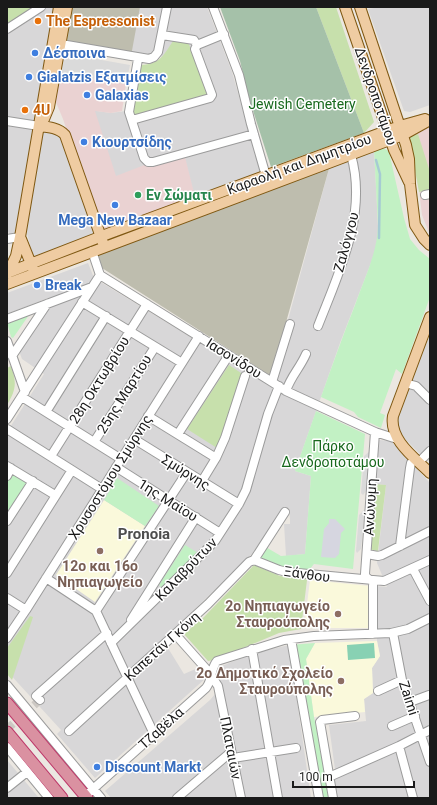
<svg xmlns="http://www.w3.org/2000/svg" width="437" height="805" font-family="Roboto,sans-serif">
<rect width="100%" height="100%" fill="#ebe7e1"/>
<path fill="#d8d7d8" d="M7 7H58L18 236H12L7 231Z
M70 7H164L156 50 151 54 144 56H131Z
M171 7H207L232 72 261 174 34 260 26 230 43 130 56 132 65 142 71 117 77 113 84 114V111L90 110 111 113 133 110 141 65H152L161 58Z
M380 7H430V105L410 112 404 111 368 9Z
M374 149 378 226V237L374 255 340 343 295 471 311 476 305 554 286 556 284 524H290V520L289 508H284L251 555 163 640 184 674 200 667 207 677 95 778 57 734 61 730 7 671V432L44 374 22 359 19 351 46 309 51 307 48 298 7 314V293L88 263 94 278 274 388 288 345 285 343 291 323 288 320 330 165Z
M430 335V462L421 453 420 454 397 431V418L416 366Z
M379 440 391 441 430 483V798H337L332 779 336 777 329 725 366 721 364 699 373 693 372 668 380 656 377 641 376 586 387 587 377 563 386 485 374 484Z
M289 645 311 798H111L105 791 210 700 221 687 217 668 251 654Z
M7 760 39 798H7Z"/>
<path fill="#ead2d2" d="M59 74 126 84 122 111 111 113 95 111 116 176 147 164 184 153 195 197 102 233 63 119 55 100Z
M430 121V235L422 215 419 190 408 135Z"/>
<path fill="#faf9db" d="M104 500 145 526 95 602 56 575Z
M310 580 370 586V628H304Z
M377 641 380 656 372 668 373 693 364 699 365 712 314 717 306 659 315 643Z"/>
<path fill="#bebdae" d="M70 7H140L131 56 63 44Z
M330 165 271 376 102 268 97 253Z"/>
<path fill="#c7e0ac" d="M7 7H36L7 26Z
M316 7H336L374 122 364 133Z
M173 41 188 42 209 95 135 116 133 110 141 65C160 64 163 56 173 41Z
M418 134 430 172V190L419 192 409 137Z
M229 365 244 375 217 448 187 429Z
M11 366C17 383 16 390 7 405V368Z
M374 484 386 485 378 551 368 549Z
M254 565 280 576 303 578 307 580 301 629 279 633 214 660 208 661 184 634 204 617Z
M30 616 33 617 12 680 7 674V648Z"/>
<path fill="#a5c1a9" d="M220 7H316L364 133 271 167 249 98 240 61Z"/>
<path fill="#c2f1c4" d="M382 148 387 150 389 152 404 218 410 239 419 250 430 259V297L402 374 396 369 380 413 385 415 381 428 358 417 354 412 321 397C332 366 343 335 355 305 364 279 377 254 378 226L374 149Z
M29 315 13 338 11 337 7 322Z
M316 411 365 434 353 569 314 564 309 570 284 567 257 556 264 546 281 556 305 554 311 476 295 471Z
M12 471 29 482 7 517V479Z
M117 478 159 506 145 526 104 500Z
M185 545 198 553 162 588 159 585Z
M315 643 306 659 314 717 330 798H316L289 645Z"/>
<path fill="#88d1b3" d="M374 643 375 658 348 660 347 645Z"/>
<path fill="#dadada" d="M62 53 130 65 126 84 59 74Z
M370 451 367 490 363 495 361 493 364 456Z
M365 509 361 549 357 553 356 551 359 515Z"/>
<path fill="#d6d6e0" d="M329 519H335L345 529 341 533 339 554 335 558 321 557 324 529 329 523Z"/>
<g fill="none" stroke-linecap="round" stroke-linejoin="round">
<path stroke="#a6cbd3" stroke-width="2.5" d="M376 160 380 174 379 238"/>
<path stroke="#ccc8c3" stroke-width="8" stroke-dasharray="8 4" stroke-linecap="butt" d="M7 729 40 700"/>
<defs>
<path id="minor" d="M213 7 239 75 251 124 266 176
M7 29 41 7
M162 35 194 40 197 45
M55 43 149 59 154 57 158 52 167 7
M138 59 129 112 144 158 148 162H153L254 134
M132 120 210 98 212 95 195 49 197 45 224 34
M7 121 39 126
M425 195 430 194
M7 239 20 237
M92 251 100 275 272 382 286 391 375 432 397 439
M82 302 182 363
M7 319 92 287
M318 326C339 272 368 214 351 155
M7 341 25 392
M12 356 47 304
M272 382 290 324
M405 383 416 386 430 400
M286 391C291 376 300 368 306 354
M22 397 121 459
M46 412 106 316
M148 416 216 458
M7 419 100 275
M7 429 102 489
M178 434 229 355
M134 439 239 504
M94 442 155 347
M51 456 147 304
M419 462 430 451
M7 466 55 495
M116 467 220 533
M7 476 11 468
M202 481 216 458 225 438 245 376
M7 521 33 481
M400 546 410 468 411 463 416 459
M367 554 378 556 382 555 430 531
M254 560 279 570 287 572 384 581 430 560
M254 560 285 512
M413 569 430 601
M7 573 72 470
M46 578 96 611 154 734
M370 580 366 577 365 574 375 432
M373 581V634
M7 598 26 610
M96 611 187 472
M131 620 196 517
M393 633 402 680 430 762
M175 634 208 671 218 686 241 798
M7 638 26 610 199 336
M291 639 319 798
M111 643 209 547 215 541 239 504 246 490 268 414 279 386
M252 649 278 798
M7 685 101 798
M378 691 402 680
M40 700 36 696 107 633
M410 702 429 695
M392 726 415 716
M69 731 208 604 249 562 254 560
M399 746 413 798
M7 747 49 798
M233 758 296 748
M329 777 399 746 430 730
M7 788 27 772
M83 798 206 688C213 679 210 669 217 661L284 640 314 636 391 633 408 629 430 618
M177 798 231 752
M333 798 320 722 322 720 355 716"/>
<path id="major" d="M345 7 394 150 409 182
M360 7 406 145 409 159 410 184 415 225 424 239 430 245
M44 119 49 107 67 7
M39 126C49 127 59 128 65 135L103 243
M21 239 33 269
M7 273 110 233 400 126 425 119
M8 273 16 256 20 237 59 7
M7 284 403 135 430 120
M430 317 393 416C389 440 415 458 430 473"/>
<path id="highway" d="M7 703 87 798
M7 732 62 798"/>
</defs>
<use href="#minor" stroke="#9b9b9b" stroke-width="10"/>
<use href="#major" stroke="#7f5812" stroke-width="12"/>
<use href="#highway" stroke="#be396a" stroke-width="13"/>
<use href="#minor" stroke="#fff" stroke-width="8"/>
<use href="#major" stroke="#efcca2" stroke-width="10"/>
<use href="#highway" stroke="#da91a1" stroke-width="11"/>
</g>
<g fill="#e8710a" stroke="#fff" stroke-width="1.5">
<circle cx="38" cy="21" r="4"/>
<circle cx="25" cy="110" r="4"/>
</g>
<g fill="#3f7fe0" stroke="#fff" stroke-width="1.5">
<circle cx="35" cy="53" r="4"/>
<circle cx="29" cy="77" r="4"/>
<circle cx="87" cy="95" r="4"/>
<circle cx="84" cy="142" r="4"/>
<circle cx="115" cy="205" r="4"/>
<circle cx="37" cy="285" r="4"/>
<circle cx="97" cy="767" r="4"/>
</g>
<circle fill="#2e9e5b" stroke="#fff" stroke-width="1.5" cx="138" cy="195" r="4"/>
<g fill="#8d6e63" stroke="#fff" stroke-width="1.5">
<circle cx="100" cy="551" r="4"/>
<circle cx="338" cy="614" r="4"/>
<circle cx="341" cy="681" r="4"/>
</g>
<g text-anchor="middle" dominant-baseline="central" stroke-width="3" stroke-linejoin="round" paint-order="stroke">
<g font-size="14" font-weight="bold" fill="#c56008" stroke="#fff" text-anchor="start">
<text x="46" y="21">The Espressonist</text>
<text x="33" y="110">4U</text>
</g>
<g font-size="14" font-weight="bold" fill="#366cbe" stroke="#fff" text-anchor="start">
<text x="43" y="53">Δέσποινα</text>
<text x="37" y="77">Gialatzis Εξατμίσεις</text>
<text x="95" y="95">Galaxias</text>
<text x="92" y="142">Κιουρτσίδης</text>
<text x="115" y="220" text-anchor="middle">Mega New Bazaar</text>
<text x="45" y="285">Break</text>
<text x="105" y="767">Discount Markt</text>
</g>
<g font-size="14" fill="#1a1a1a" stroke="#fff">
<text transform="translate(376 96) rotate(71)">Δενδροποτάμου</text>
<text transform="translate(299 164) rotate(-20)">Καραολή και Δημητρίου</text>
<text transform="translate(346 242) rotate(-75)">Ζαλόγγου</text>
<text transform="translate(234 358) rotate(32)">Ιασονίδου</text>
<text transform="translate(99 380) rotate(-58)">28η Οκτωβρίου</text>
<text transform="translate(124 394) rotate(-58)">25ης Μαρτίου</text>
<text transform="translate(186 472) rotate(32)">Σμύρνης</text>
<text transform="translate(110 477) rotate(-58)">Χρυσοστόμου Σμύρνης</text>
<text transform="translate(168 500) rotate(32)">1ης Μαϊου</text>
<text transform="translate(370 507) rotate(-87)">Ανώνυμη</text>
<text transform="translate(186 569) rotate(-46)">Καλαβρύτων</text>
<text transform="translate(307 574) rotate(8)">Ξάνθου</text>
<text transform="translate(162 646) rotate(-42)">Καπετάν Γκόνη</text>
<text transform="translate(409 698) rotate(72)">Zaimi</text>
<text transform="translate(161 728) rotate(-42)">Τζαβέλα</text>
<text transform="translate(231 748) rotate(79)">Πλαταιών</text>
</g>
<g font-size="14" fill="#18691d" stroke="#fff">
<text x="302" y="104">Jewish Cemetery</text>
<text x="333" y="446">Πάρκο<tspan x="333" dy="16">Δενδροποτάμου</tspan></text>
</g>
<g font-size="14" font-weight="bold" fill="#27864d" stroke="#fff" text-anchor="start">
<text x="146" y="195">Εν Σώματι</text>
</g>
<g font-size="14" font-weight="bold" fill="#785e54" stroke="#fff" text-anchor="end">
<text x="100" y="566" text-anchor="middle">12ο και 16ο<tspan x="100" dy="16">Νηπιαγωγείο</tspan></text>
<text x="330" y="606">2ο Νηπιαγωγείο<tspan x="330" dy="16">Σταυρούπολης</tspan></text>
<text x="333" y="673">2ο Δημοτικό Σχολείο<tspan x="333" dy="16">Σταυρούπολης</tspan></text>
</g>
<g font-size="15" font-weight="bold" fill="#4d4d4d" stroke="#fff">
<text x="144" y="534">Pronoia</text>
</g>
</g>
<rect width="437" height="805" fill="none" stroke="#1a1a1a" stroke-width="16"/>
<path d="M293 781v6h121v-6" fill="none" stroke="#1a1a1a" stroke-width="2"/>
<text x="299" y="781" font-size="12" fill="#1a1a1a" stroke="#ffffff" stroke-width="3" paint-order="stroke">100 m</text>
</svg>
